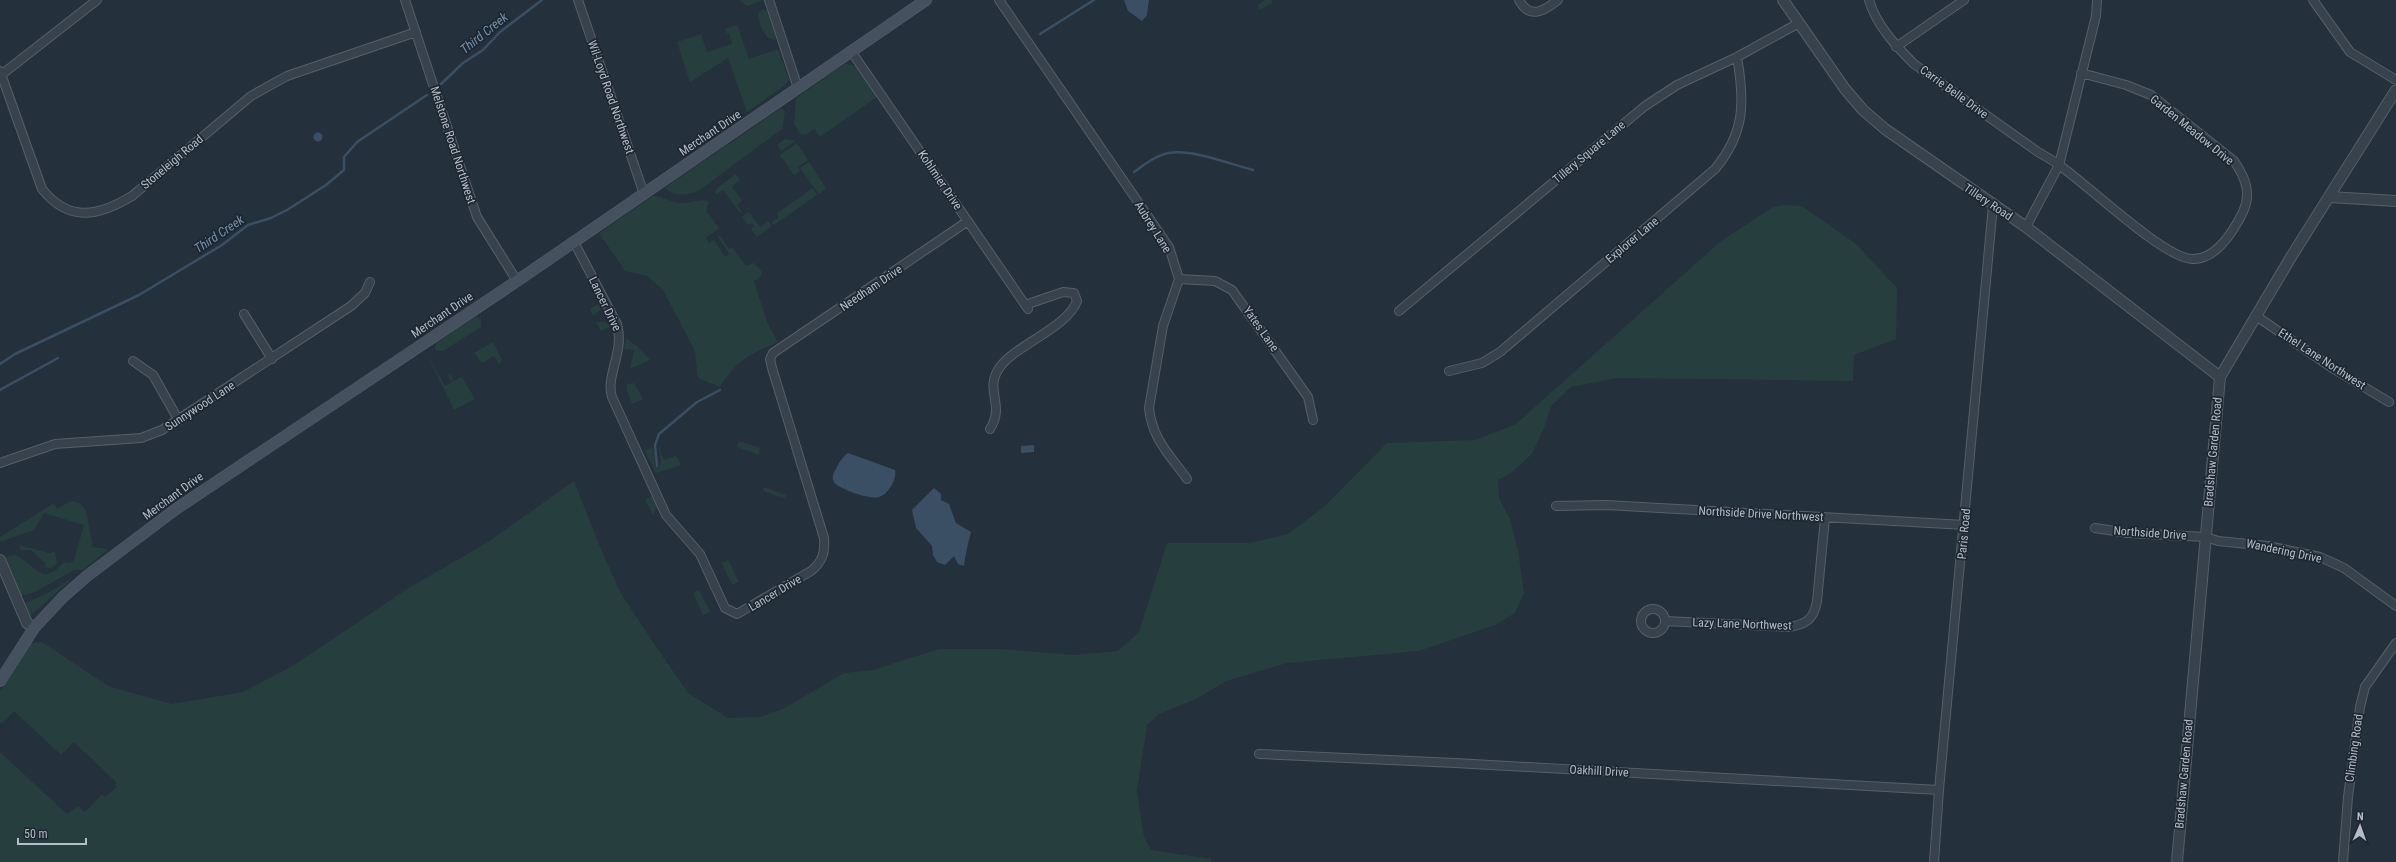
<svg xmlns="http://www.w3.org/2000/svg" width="2396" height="862" font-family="'Roboto Condensed',sans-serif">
<rect width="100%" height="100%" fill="#24303c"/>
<path fill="#273e3e" d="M739 0H763L747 6Z
M1265 0H1272L1273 2 1260 10 1257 6Z
M763 9 767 11 776 38 775 40C763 39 759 23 758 13Z
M737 25 749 59 778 49 789 79 785 85 747 112 728 58 690 82 677 42 701 34 707 52 732 44 729 33H726L725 29Z
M845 64 857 66 878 96 820 137 814 129 806 135 800 134 794 124 796 98Z
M781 108 785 111 782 129 701 189C692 195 676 197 667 190L666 187Z
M785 139 795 141 781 151 777 145Z
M797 143 808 160 798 167 800 171 794 175 780 155Z
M809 162 826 188 819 194 800 168Z
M736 174 740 180 732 187 742 201 737 205 742 212 740 213 723 190 716 195 715 193 717 188Z
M813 188 817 195 774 225 772 222 778 218 777 213Z
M653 196C662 195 671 203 681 203 691 204 700 197 709 202L706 210 719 228 706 238 709 243 714 240 725 257 729 254 718 237 720 235 729 249 732 247 746 266 754 263 761 270 762 275 754 281 767 322 778 342C749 355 738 359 720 387L698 378 695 351 663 290 647 276 625 271 599 233Z
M1784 205 1802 206 1856 244 1897 288 1896 339 1854 355 1853 381 1617 378 1571 387 1551 406 1544 428 1532 454 1511 473 1498 480 1499 498 1510 519 1518 550 1524 593 1515 613 1495 625 1419 651 1287 663 1226 681 1196 699 1159 714 1147 725 1137 791 1144 837 1151 850 1211 859V862H0V752L67 814 78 806 85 812 102 794 105 797 117 787 115 785 117 783 74 742 61 755 14 711 3 723H0V691L31 643 42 642 108 686 172 704 243 692 294 665 407 589 488 542 574 481 598 542 620 592 653 642 688 693 728 718 760 717 783 709 844 673 873 670 939 649H1002L1075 655 1118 651 1139 632 1167 543H1249L1288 534 1325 506 1387 443 1475 440 1516 424 1721 241 1773 207Z
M749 212 760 227 768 221 772 226 757 237 751 229 755 226 752 223 748 225 742 217Z
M600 303V310L593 316 590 309Z
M476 316 481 319V327L443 351 435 350 436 343Z
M596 322H605L612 326 601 331Z
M626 338 638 347 650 360 630 369 634 350 624 349Z
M493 342 502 360 499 365 494 356 482 363 474 353Z
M425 350 445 386 452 382 448 375 450 374 454 381 462 377 475 399 454 410Z
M634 383 643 399 632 404 626 389 627 384Z
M739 441 760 448 759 455 737 447Z
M658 445 664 460 676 456 681 465 656 473 645 451 653 447 655 466 659 467 661 461Z
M764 487 786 495 785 499 763 491Z
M653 496 657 507 653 515 645 499Z
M71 501C93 502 86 532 93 541L91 547 108 549 83 570H74L35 592 21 596 5 559 6 557 14 555C37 563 40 589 64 562L70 563 74 560 84 525 44 513 34 530 3 541H0V537L54 503 57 509Z
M19 545 49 553 55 552 57 563 51 568 39 567 45 566V563L31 550H21Z
M728 560 739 582 732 585 722 563Z
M74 577 30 616 25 603 46 594Z
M699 590 710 612 703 615 693 593Z"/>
<path fill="#3a4f64" d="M1124 0H1149L1147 15 1142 21 1128 11Z
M313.5 137a4.5 4.5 0 1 1 9 0a4.5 4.5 0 1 1-9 0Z
M1034 445V452L1021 453V446Z
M848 453 895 470C897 479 889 494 879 497 871 500 838 489 834 482 831 477 834 472 837 467 839 463 843 456 848 453Z
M934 488 941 494V500L949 504 956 523 971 532C968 544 965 555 964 566L958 564 954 556 945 565 937 562 933 555 932 546 916 528 912 510Z"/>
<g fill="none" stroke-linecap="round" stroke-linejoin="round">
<path stroke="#3a4f64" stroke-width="2.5" d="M1040 34 1094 0
M441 84 463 63 483 50 500 32 542 0
M1134 172C1144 165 1156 155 1169 153 1193 149 1230 164 1253 170
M0 364 15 354 139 295 222 245 248 225 271 218 287 210 326 185 344 170V157L357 142 427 95
M0 390 58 358
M657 466 655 445 659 434 697 402 720 390"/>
<defs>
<path id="minor" d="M405 0 477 217 517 281
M578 0 644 194
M769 0 798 88
M999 0 1169 247 1179 279 1163 326 1149 408C1152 439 1170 455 1187 479
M1519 0C1530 20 1544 11 1558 0
M1869 0C1876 25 1896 46 1914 64L2038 152C2045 156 2052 160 2059 165 2087 184 2162 257 2192 259 2216 260 2234 230 2243 212 2252 193 2245 177 2234 161L2151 95 2126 85 2081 73
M2313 0 2350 52 2396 80
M1896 47 1964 0
M851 51 1028 309
M0 71 42 189C69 223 99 216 132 196L251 96 287 76 416 32
M1 75 97 0
M2026 227 2059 165 2096 16 2097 0
M574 242 617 324C625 351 605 377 612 397L666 515 700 554 725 608 737 614 811 571C823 561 825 553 824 538L772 368 770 359 773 353 968 221
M1179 279 1215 281 1232 290 1308 397 1313 420
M1399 311 1645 106 1677 85 1737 57 1799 23
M244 314 272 359
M2256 316 2334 369 2389 402
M133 361 153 375 179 421
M1449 371 1482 363 1500 352 1715 169C1745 133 1745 102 1737 57
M990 429C1006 404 983 390 1000 367 1017 344 1067 328 1077 301L1074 293 1063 292 1025 305
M0 463 55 444 141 438 162 430 351 306 365 293 370 282
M1556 506 1606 505 1965 525
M2095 528 2128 533 2206 537 2218 541 2268 546 2320 557 2344 568 2396 606
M1641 621a12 12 0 1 1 24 0a12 12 0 1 1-24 0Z
M1665 621 1788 627C1806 625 1814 619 1817 601L1825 518
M1259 754 1455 763 1939 790
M1934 862 1939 790 1993 205
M2343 862 2348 797 2360 707 2365 687 2396 643"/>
<path id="tertiary" d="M1783 0 1845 89 1863 110 1885 129 2026 227 2220 377
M2330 197 2396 201
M0 560 27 623 34 628
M2177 862 2220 377 2291 257 2396 90"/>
<path id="secondary" d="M0 681 34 628 63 597 87 576 176 509 517 281 926 0"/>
</defs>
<use href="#minor" stroke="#565f6a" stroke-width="10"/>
<use href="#tertiary" stroke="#565f6a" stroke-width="12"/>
<use href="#secondary" stroke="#565f6a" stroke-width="12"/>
<use href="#minor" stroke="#38424c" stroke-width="8"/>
<use href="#tertiary" stroke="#38424c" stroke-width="10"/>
<use href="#secondary" stroke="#46515f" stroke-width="11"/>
</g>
<g text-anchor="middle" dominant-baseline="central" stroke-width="3.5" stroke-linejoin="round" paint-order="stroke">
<g font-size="12" fill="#b4bcc7" stroke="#1d2731">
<text transform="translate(1954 92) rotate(36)">Carrie Belle Drive</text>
<text transform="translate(611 97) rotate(71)">Wil-Loyd Road Northwest</text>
<text transform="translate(2192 130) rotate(39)">Garden Meadow Drive</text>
<text transform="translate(710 133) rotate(-34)">Merchant Drive</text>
<text transform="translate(453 145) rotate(72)">Melstone Road Northwest</text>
<text transform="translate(1589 152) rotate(-40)">Tillery Square Lane</text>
<text transform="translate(172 162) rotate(-40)">Stoneleigh Road</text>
<text transform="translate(940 180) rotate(56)">Kohlmier Drive</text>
<text transform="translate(1988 202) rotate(34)">Tillery Road</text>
<text transform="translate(1153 227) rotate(58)">Aubrey Lane</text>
<text transform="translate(1632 240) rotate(-40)">Explorer Lane</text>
<text transform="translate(871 288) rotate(-34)">Needham Drive</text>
<text transform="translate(605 304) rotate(64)">Lancer Drive</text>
<text transform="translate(442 315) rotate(-34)">Merchant Drive</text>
<text transform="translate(1261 329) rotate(55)">Yates Lane</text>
<text transform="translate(2322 359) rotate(33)">Ethel Lane Northwest</text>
<text transform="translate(200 406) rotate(-33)">Sunnywood Lane</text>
<text transform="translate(2213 452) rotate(-85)">Bradshaw Garden Road</text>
<text transform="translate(173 496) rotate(-36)">Merchant Drive</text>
<text transform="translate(1761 514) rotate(3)">Northside Drive Northwest</text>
<text transform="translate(2150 533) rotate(4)">Northside Drive</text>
<text transform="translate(1964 534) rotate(-85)">Paris Road</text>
<text transform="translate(2284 551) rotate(12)">Wandering Drive</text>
<text transform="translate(775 593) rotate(-31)">Lancer Drive</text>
<text transform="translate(1742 624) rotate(2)">Lazy Lane Northwest</text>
<text transform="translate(2354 748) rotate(-82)">Climbing Road</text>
<text transform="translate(1599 771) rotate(3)">Oakhill Drive</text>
<text transform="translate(2184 774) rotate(-85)">Bradshaw Garden Road</text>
</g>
<g font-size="13" font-style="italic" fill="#758faa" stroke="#1d2731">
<text transform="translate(484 33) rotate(-39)">Third Creek</text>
<text transform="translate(219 234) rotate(-34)">Third Creek</text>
</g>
</g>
<g transform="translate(2360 826) rotate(2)" stroke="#1d2731" stroke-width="3" paint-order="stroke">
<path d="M0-3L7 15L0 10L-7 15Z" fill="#b4bcc7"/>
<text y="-6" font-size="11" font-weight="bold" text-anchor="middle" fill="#b4bcc7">N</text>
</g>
<path d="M18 838v6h68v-6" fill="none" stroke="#b4bcc7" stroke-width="2"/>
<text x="24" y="838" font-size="12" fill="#b4bcc7" stroke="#1d2731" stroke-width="3" paint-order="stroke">50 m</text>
</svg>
